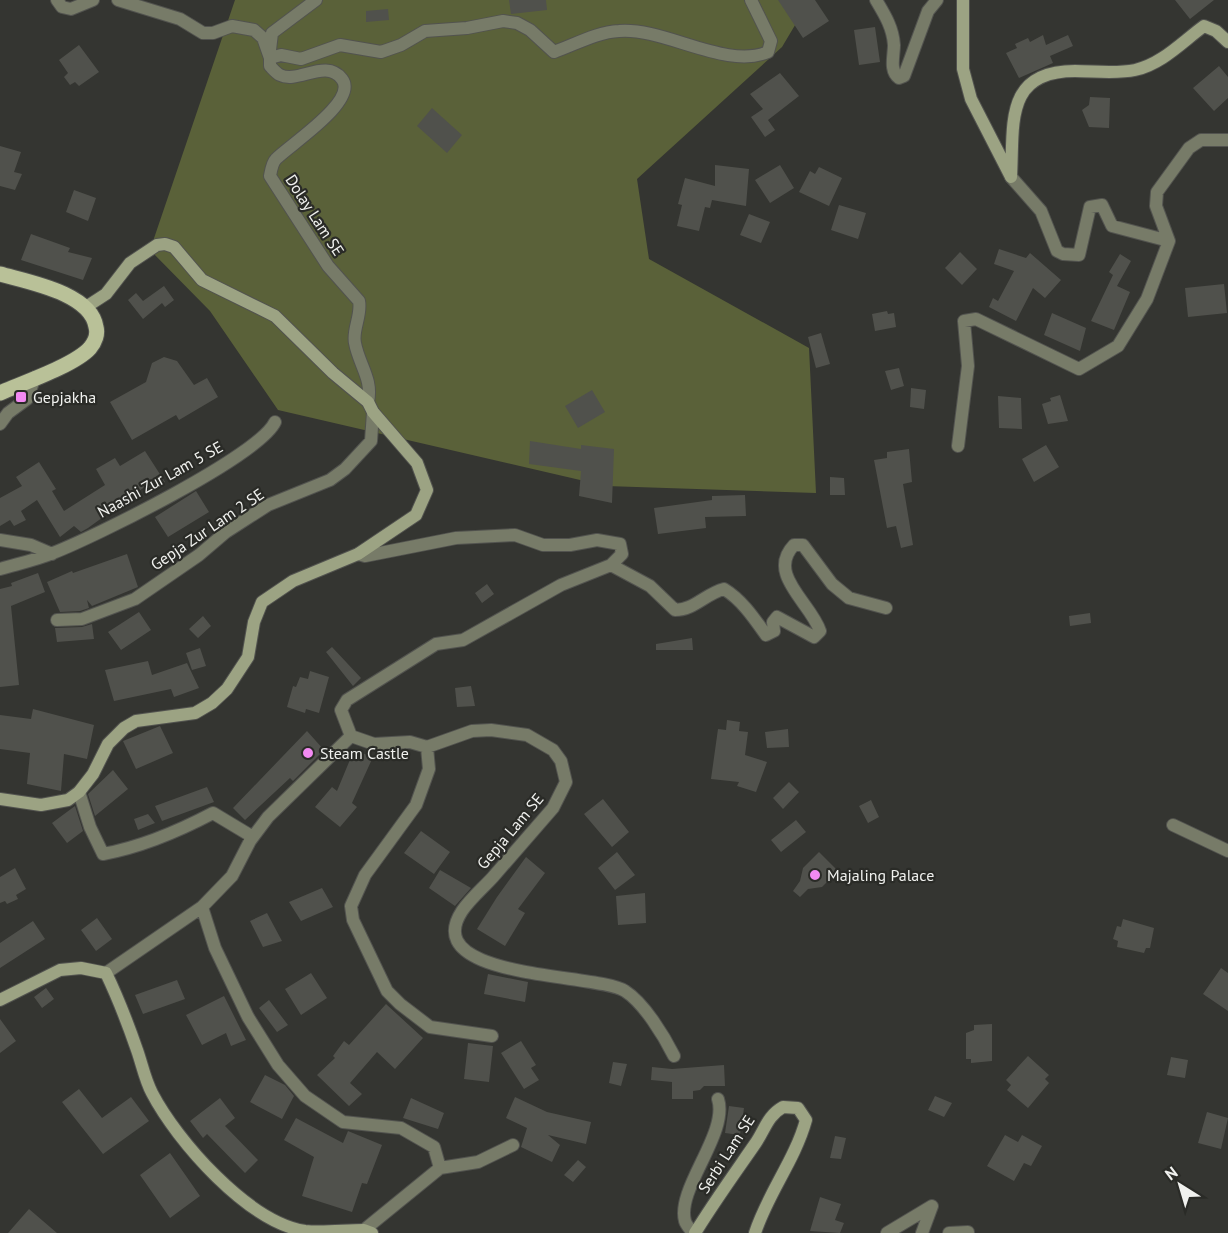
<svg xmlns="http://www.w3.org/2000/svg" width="1228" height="1233" font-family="'PT Sans',sans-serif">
<rect width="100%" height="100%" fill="#343531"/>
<path fill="#5a6139" d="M235 0H810L782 47 637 179 649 259 809 348 816 493 606 486 278 410 210 311 150 250Z"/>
<path fill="#50514c" d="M509 0H546L547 10 511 14Z
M778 0H815L829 21 803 38Z
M1175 0H1214L1190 19Z
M388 9 389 20 366 22V11Z
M875 27 880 62 859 65 854 30Z
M1043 35 1046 45 1068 35 1073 46 1050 56 1053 63 1019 78 1006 53 1017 48 1015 44 1028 38 1030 42Z
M79 45 99 72 79 86 75 82 70 85 64 77 68 73 59 60Z
M1219 66 1228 77V98L1214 111 1193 88Z
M780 73 799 96 768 120 775 130 765 137 751 117 763 109 750 94Z
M1090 97 1110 98 1109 128 1089 127 1082 110 1089 105Z
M432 108 462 135 447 153 417 126Z
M0 146 21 152 14 172 22 174 15 190 0 186Z
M715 165 749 169 746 206 712 200 710 208 705 207 699 231 677 226 682 205 678 204 685 178 715 186Z
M780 165 794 188 770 203 755 180Z
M819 167 842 178 829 206 799 192 810 171 815 174Z
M74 190 96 198 88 221 66 212Z
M839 205 866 213 858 239 831 230Z
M749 214 770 222 761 243 740 235Z
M31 234 70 248 68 252 92 258 83 280 21 260Z
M999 249 1026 258 1030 253 1061 280 1045 298 1033 288 1016 321 989 307 993 298 998 301 1014 271 994 264Z
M960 252 977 269 962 285 945 268Z
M1120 254 1131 261 1117 286 1130 292 1114 330 1091 321 1113 275 1109 272Z
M1224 284 1227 313 1188 317 1185 288Z
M164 286 174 300 165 307 162 303 143 319 128 300 136 293 143 301Z
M887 311 888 314 894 313 896 327 875 331 872 314Z
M1052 313 1086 328 1080 351 1044 335Z
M821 333 830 364 816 368 808 337Z
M164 357 177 361 194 385 207 378 218 397 179 420 176 415 132 440 110 402 146 382 152 363Z
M899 368 904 386 891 390 885 371Z
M911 388 926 390 924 409 910 407Z
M592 390 605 412 578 428 565 406Z
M1060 395 1068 421 1048 424 1042 404 1051 401 1050 398Z
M998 396 1021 398 1022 429 999 428Z
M530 441 581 449V445L614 449 612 503 579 496 581 471 529 464Z
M1046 445 1059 467 1034 482 1022 459Z
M909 449 912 482 903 484 913 545 901 548 896 526 887 528 874 460 887 458V452Z
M145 451 165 482 149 492 146 486 88 528 81 532 74 526 60 537 37 500 21 511 26 520 14 526 10 520 0 526V498L22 486 16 477 39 462 56 489 52 491 64 511 105 485 96 469 115 458 120 466Z
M830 477 844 478 845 495H830Z
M196 491 209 512 168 537 155 517Z
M745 495 746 516 705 517 706 528 658 534 654 508 712 500V496Z
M127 554 138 587 92 606 87 600 89 608 80 611 60 612 47 582 72 571 73 573Z
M38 573 45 592 11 606 19 685 0 687V589L12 586 11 583Z
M487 584 494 594 482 603 475 593Z
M139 612 151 630 121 650 108 632Z
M1090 613 1091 623 1070 626 1069 616Z
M203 616 211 626 198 638 189 629Z
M92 624 94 639 57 642 55 628 82 627Z
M692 638 693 650H656V644Z
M332 647 361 678 353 686 326 652Z
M200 648 206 666 192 670 186 653Z
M148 661 152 675 187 663 199 688 174 697 171 689 114 701 105 670Z
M310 671 329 677 319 713 306 709 305 713 287 707 293 686 296 687 300 677 308 679Z
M471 686 475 706 457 707 455 688Z
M33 709 94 725 87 759 64 754 61 791 27 784 30 753 0 749V715L31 719Z
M727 720 740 722 739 731 748 732 745 755 767 762 756 792 737 786 739 782 711 779 718 729 726 730Z
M160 726 173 753 136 769 123 741Z
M788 729 789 747 767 748 765 732Z
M307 731 324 750 293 781 290 778 245 820 233 808Z
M354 750 373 757 352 803 357 807 340 827 315 807 332 787 337 791Z
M113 770 128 789 95 816 88 794Z
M789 782 799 792 783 809 773 798Z
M207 787 214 802 162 821 155 806Z
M603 799 629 832 612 847 584 814Z
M871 800 879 817 868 823 859 806Z
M75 806 83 831 67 843 52 823Z
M148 814 155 823 138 830 134 819Z
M796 820 806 832 781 852 771 840Z
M421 831 450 852 434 874 404 853Z
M617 852 635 875 615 890 598 868Z
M819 852 838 871 822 887 808 889 800 897 793 891 800 881 803 868Z
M526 857 545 873 518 909 525 913 505 946 477 929 497 897Z
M15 868 26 889 16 895 18 899 7 904 5 901 0 903V877Z
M440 870 471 888 455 906 429 888Z
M322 888 333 907 301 921 289 902Z
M645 893 646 923 618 925 616 896Z
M267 913 282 941 263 947 250 921Z
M97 918 112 939 96 951 81 930Z
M1123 919 1154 928 1150 948H1146L1144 953 1117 947 1118 941 1113 939 1117 926 1121 927Z
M33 921 45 939 0 968V943Z
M1221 968 1228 973V1011L1203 994Z
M311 973 327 998 301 1015 285 989Z
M488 974 528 982 525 1002 484 994Z
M177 980 185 999 143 1014 135 995Z
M46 988 54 999 42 1008 34 997Z
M224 996 246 1040 231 1046 226 1033 202 1045 186 1015Z
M269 1000 288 1025 277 1032 259 1008Z
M386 1004 423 1038 395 1069 377 1052 350 1083 362 1094 349 1106 317 1075 335 1058 333 1056 344 1041 349 1045Z
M0 1019 16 1041 0 1053Z
M992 1024V1061L971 1063V1059H966V1033L974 1030V1025Z
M521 1041 536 1065 531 1068 539 1080 524 1089 501 1053Z
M468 1043 493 1046 489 1082 464 1079Z
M1028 1056 1049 1075 1045 1079 1049 1083 1028 1108 1007 1090 1011 1085 1006 1080Z
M1171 1057 1188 1060 1185 1078 1167 1075Z
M613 1062 627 1064 621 1086 609 1083Z
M724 1065 725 1086H704L700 1090 693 1091V1099H672V1082L651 1080 652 1067 672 1069Z
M265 1075 285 1085 294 1096 282 1119 250 1102Z
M79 1089 102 1118 131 1097 149 1121 103 1154 62 1102Z
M935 1096 952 1103 944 1117 928 1110Z
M515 1097 547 1112 591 1122 586 1144 548 1135 560 1145 552 1162 521 1147 527 1128 506 1118Z
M220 1098 235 1118 225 1126 258 1160 245 1173 207 1134 203 1138 190 1121Z
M411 1098 444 1113 438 1129 403 1118Z
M729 1106 744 1108 740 1135 725 1133Z
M1207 1112 1228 1118 1221 1149 1198 1143Z
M296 1118 343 1143 348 1131 382 1145 367 1184 362 1183 352 1212 302 1196 314 1157 284 1140Z
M1005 1135 1018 1142 1022 1135 1042 1146 1031 1166 1024 1163 1014 1181 987 1166Z
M835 1136 846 1138 841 1159 830 1158Z
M170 1153 200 1196 170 1218 140 1175Z
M578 1160 586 1167 573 1182 564 1175Z
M820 1197 841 1204 835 1220 844 1223 840 1233 810 1231Z
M29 1209 57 1233H8Z"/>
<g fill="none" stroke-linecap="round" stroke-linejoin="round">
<defs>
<path id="street" d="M57 0 62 7 71 9 93 0
M118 0 180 19 203 33H213L232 26 254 30 263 38 270 58
M876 0C885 15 893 28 894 45 894 56 889 71 899 78L904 76 928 11 937 0
M270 50 272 33 316 0
M1011 177 1041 211 1057 251 1063 254 1079 255 1090 207 1102 205 1112 226 1169 241
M368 402C373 379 359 365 355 343 352 330 362 315 359 301L328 266 270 176C271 171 272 163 276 159 288 146 359 101 342 79 326 58 298 84 280 75 276 73 273 69 270 66V58L281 55 301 59 340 45 381 52 401 45 425 31 467 28 503 21 517 23 530 30 554 52C574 45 597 32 619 31 664 27 726 70 768 52L771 41 751 0
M0 424 8 413 27 399 35 377
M958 446 968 366 964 321 976 319 1079 369 1118 346 1147 299 1169 241 1156 206 1157 192 1189 148 1201 140H1228
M0 540 31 545 52 554
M611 565 650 586 675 610C694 610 705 594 724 589 742 600 754 618 766 635L774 631 773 622 777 617 814 637 820 631C811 603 766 574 794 545H803L832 584 849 598 886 608
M0 569C17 564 36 560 53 553 94 537 259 456 275 422
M57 620 82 619 135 599 199 555 226 532 268 505 330 480 345 469 371 441 373 412
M351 736 374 744 410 742 427 747 472 731 491 730 527 735 553 750 561 761 566 782 553 808C533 831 513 854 493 877 483 888 470 899 462 911 417 980 599 973 625 991 644 1003 664 1036 674 1056
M351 736 341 710 347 700 436 644 463 640 561 585 611 565 622 554 620 544 597 540 570 545H543L515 535 456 538 365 556 358 554
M427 747 429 769 416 805 365 875 351 906 353 920 387 991 400 1004 430 1027 492 1036
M79 792 90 827 103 854C142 847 177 832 213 813L253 837
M1173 825 1228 851
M202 907 215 948 248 1017 278 1065 305 1096 343 1122 401 1128 434 1147 440 1168 364 1230
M106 973 202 907 232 876 250 841 268 817 351 736
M440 1168 478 1162 513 1145
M693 1233C691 1230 686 1225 685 1221 676 1189 729 1133 718 1099
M887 1233 932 1206 922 1233
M949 1233 968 1232"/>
<path id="secondary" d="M963 0V69L971 99 1011 177C1014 124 1004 71 1075 71 1094 71 1116 74 1135 70 1162 64 1182 42 1204 26L1216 31 1228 42
M0 799 41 805 68 800 79 792 93 774 108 744 124 728 136 721 195 713 212 703 227 689 248 657 254 622 262 602 293 581 358 554 416 515 427 490 417 463 373 412 368 402 333 373 275 316 202 280 174 247 165 244 157 245 130 263 106 294 86 307
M0 1000 60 970 81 968 106 973C118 998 128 1024 137 1050 142 1064 145 1080 152 1093 177 1141 248 1222 305 1231 323 1233 345 1230 364 1230L372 1233
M695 1233C714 1202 735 1173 755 1144 765 1130 767 1116 783 1107L798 1108 806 1120C795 1160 768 1193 755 1233"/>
<path id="primary" d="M0 274C28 282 91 293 96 327 98 334 95 342 90 348 75 365 23 383 0 393"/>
</defs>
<use href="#street" stroke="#52534f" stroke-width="14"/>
<use href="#secondary" stroke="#52534f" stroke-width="14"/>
<use href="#primary" stroke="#52534f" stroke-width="17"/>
<use href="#street" stroke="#777b68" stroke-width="12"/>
<use href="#secondary" stroke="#9ca383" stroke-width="12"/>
<use href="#primary" stroke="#b9c198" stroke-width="15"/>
</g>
<g fill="#f38af2" stroke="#2a2b27" stroke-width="2">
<rect x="15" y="391" width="12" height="12" rx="3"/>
<circle cx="308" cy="753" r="6"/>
<circle cx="815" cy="875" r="6"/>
</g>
<g text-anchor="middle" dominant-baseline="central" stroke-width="4.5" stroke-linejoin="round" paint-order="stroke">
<g font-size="16" fill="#f0f1ee" stroke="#2a2b27">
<text transform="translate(315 215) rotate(57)">Dolay Lam SE</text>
<text transform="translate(160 479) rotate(-29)">Naashi Zur Lam 5 SE</text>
<text transform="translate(207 529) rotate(-34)">Gepja Zur Lam 2 SE</text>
<text transform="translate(510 831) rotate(-50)">Gepja Lam SE</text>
<text transform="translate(726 1154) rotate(-57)">Serbi Lam SE</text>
</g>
<g font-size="16" fill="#f0f1ee" stroke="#2a2b27" text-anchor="start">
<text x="33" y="397">Gepjakha</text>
<text x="320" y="753">Steam Castle</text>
<text x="827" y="875">Majaling Palace</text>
</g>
</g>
<g transform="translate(1180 1185) rotate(323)" stroke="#2a2b27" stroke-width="4.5" paint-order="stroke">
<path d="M0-4.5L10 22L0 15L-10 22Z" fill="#f0f1ee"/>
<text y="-9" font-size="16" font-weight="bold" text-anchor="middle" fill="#f0f1ee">N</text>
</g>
</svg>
